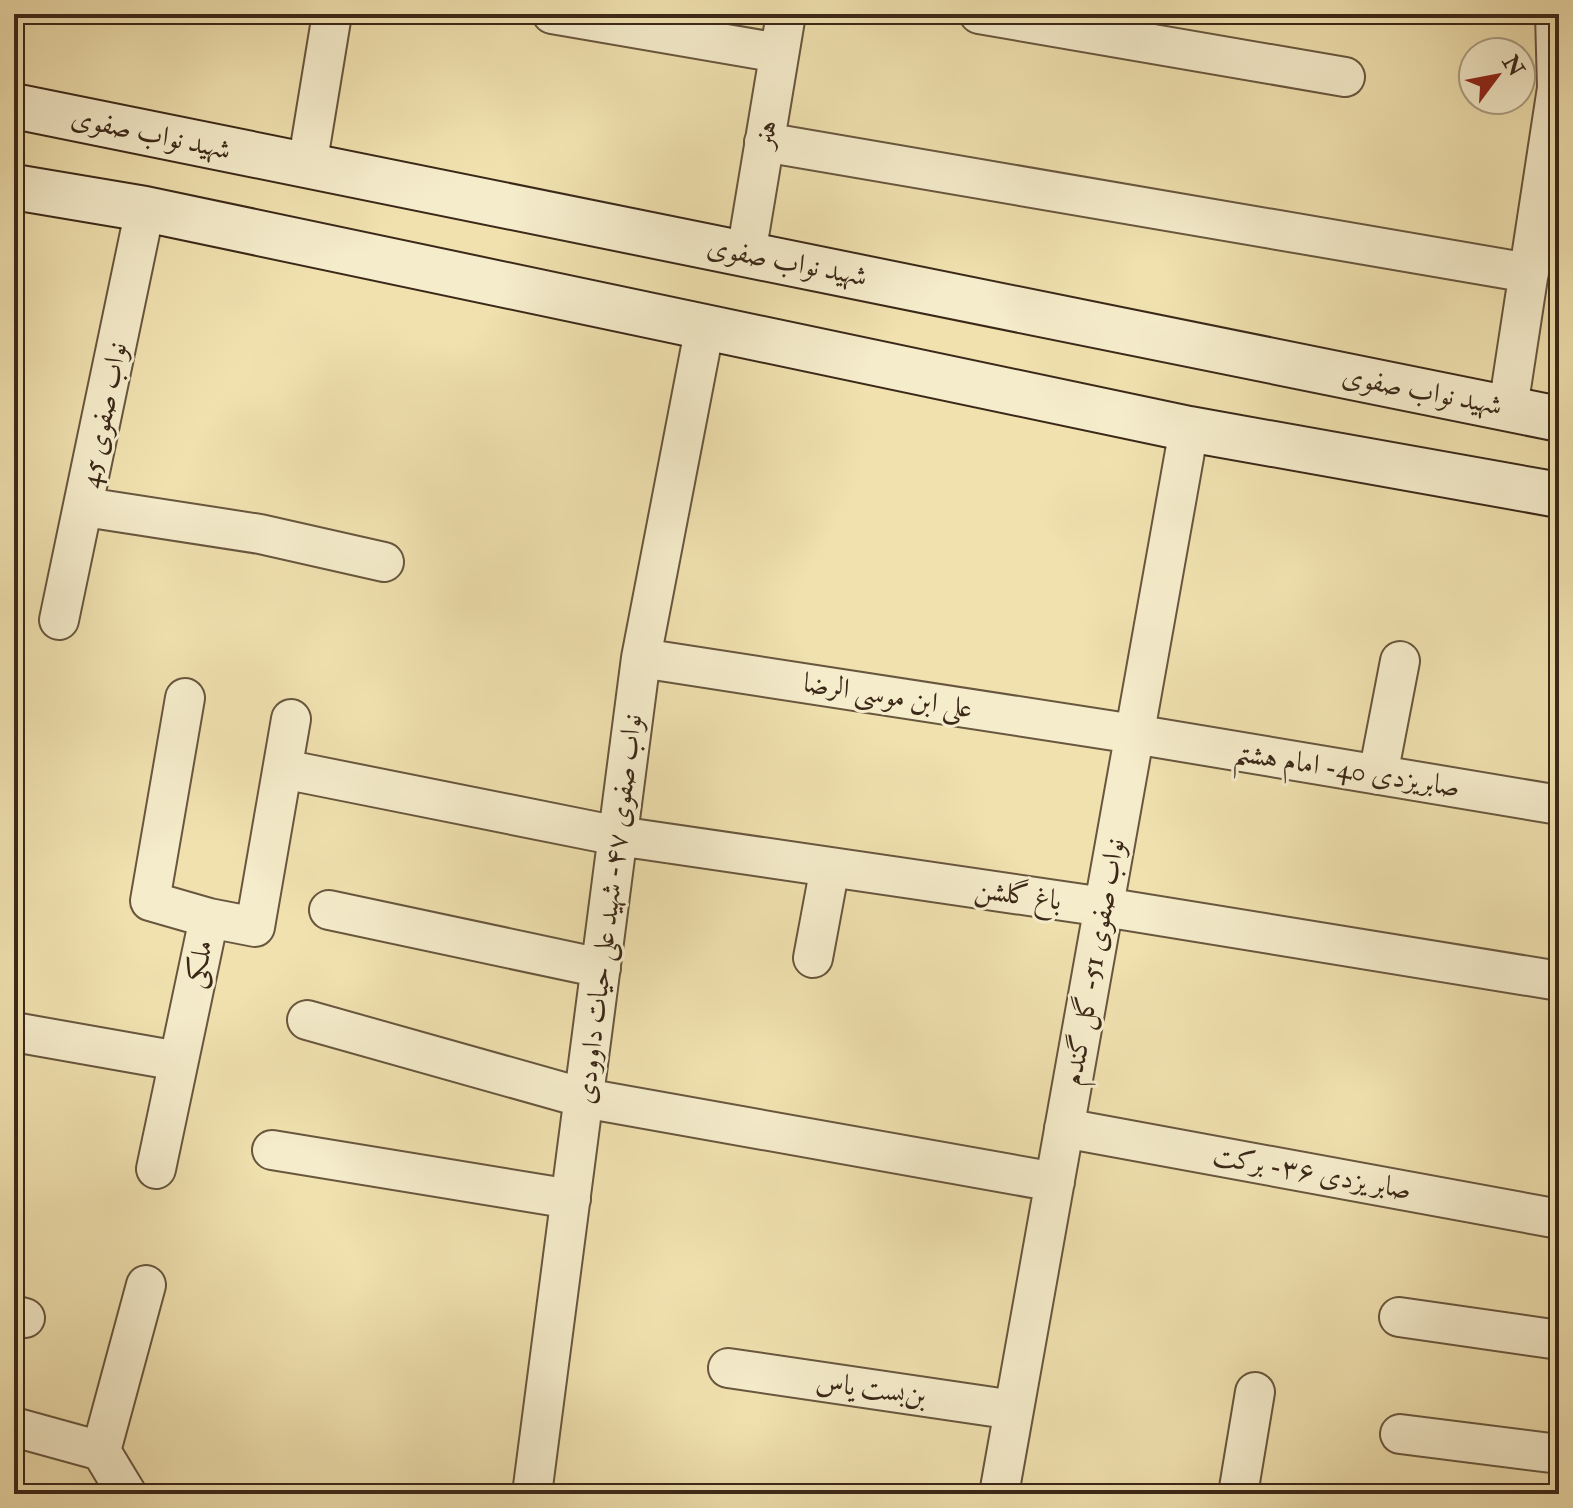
<svg xmlns="http://www.w3.org/2000/svg" width="1573" height="1508" font-family="'IM FELL Double Pica',Amiri,serif">
<rect width="100%" height="100%" fill="#f0e1af"/>
<filter id="stains"><feTurbulence type="fractalNoise" baseFrequency=".0025" numOctaves="4"/><feColorMatrix values="0 0 0 0 .2 0 0 0 0 .09 0 0 0 0 .02 0 0 0 .5 -.17"/></filter>
<radialGradient id="worn" r=".72"><stop offset=".6" stop-color="#630" stop-opacity="0"/><stop offset="1" stop-color="#630" stop-opacity=".3"/></radialGradient>
<g fill="none" stroke-linecap="round" stroke-linejoin="round">
<defs>
<path id="street" d="M552 14 779 53
M979 14 1345 77
M764 142 1529 273
M307 166 332 14
M746 254 786 14
M1508 408 1557 88 1555 14
M85 507 260 534 384 562
M59 620 145 209
M641 658 1134 734 1559 805
M185 698 150 901 209 918
M283 769 618 836 1104 907 1559 981
M1378 775 1400 661
M329 910 601 968
M813 958 830 867
M307 1020 584 1098 1055 1182
M14 1032 178 1061
M1064 1128 1559 1219
M272 1150 571 1199
M156 1169 209 918 255 927 291 719
M14 1315 25 1318
M1399 1317 1559 1340
M728 1368 1014 1410
M14 1427 101 1451
M1400 1434 1559 1454
M101 1451 146 1285
M101 1451 127 1494
M532 1494 641 658 705 326
M999 1494 1189 429
M1238 1494 1255 1392"/>
<path id="secondary" d="M14 106 1559 419
M14 187 145 209 1189 429 1559 495"/>
</defs>
<use href="#street" stroke="#68563e" stroke-width="42"/>
<use href="#secondary" stroke="#3b2818" stroke-width="48"/>
<use href="#street" stroke="#f5eccb" stroke-width="38"/>
<use href="#secondary" stroke="#f5eccb" stroke-width="44"/>
</g>
<g text-anchor="middle" dominant-baseline="central" stroke-width="6" stroke-linejoin="round" paint-order="stroke">
<g font-size="28" fill="#3b2818" stroke="#f5eccb">
<text transform="translate(151 134) rotate(12)">شهید نواب صفوی</text>
<text transform="translate(766 134) rotate(-80)">هنر</text>
<text transform="translate(787 262) rotate(11)">شهید نواب صفوی</text>
<text transform="translate(1422 391) rotate(11)">شهید نواب صفوی</text>
<text transform="translate(104 415) rotate(-79)">نواب صفوی 45</text>
<text transform="translate(888 696) rotate(9)">علی ابن موسی الرضا</text>
<text transform="translate(1347 770) rotate(9)">صابریزدی 40- امام هشتم</text>
<text transform="translate(1018 895) rotate(8)">باغ گلشن</text>
<text transform="translate(609 909) rotate(-83)">نواب صفوی ۴۷- شهید علی حیات داوودی</text>
<text transform="translate(1094 962) rotate(-80)">نواب صفوی 51- گل گندم</text>
<text transform="translate(199 964) rotate(-78)">ملکی</text>
<text transform="translate(1312 1173) rotate(10)">صابر یزدی ۳۶- برکت</text>
<text transform="translate(871 1389) rotate(8)">بن‌بست یاس</text>
</g>
</g>
<rect width="1573" height="1508" fill="none" stroke="#f0e1af" stroke-width="48"/>
<rect x="16" y="16" width="1541" height="1476" fill="none" stroke="#3b2818" stroke-width="4"/>
<rect x="24" y="24" width="1525" height="1460" fill="none" stroke="#3b2818" stroke-width="2"/>
<g transform="translate(1497 76) rotate(58)"><circle r="38" fill="#f5eccb" stroke="#ab9e83" stroke-width="2"/>
<path d="M0-6L14 30L0 20L-14 30Z" fill="#8f2418"/>
<text y="-12" font-size="22" font-weight="bold" text-anchor="middle" fill="#3b2818">N</text>
</g>
<rect width="100%" height="100%" filter="url(#stains)"/>
<rect width="100%" height="100%" fill="url(#worn)"/>
</svg>
